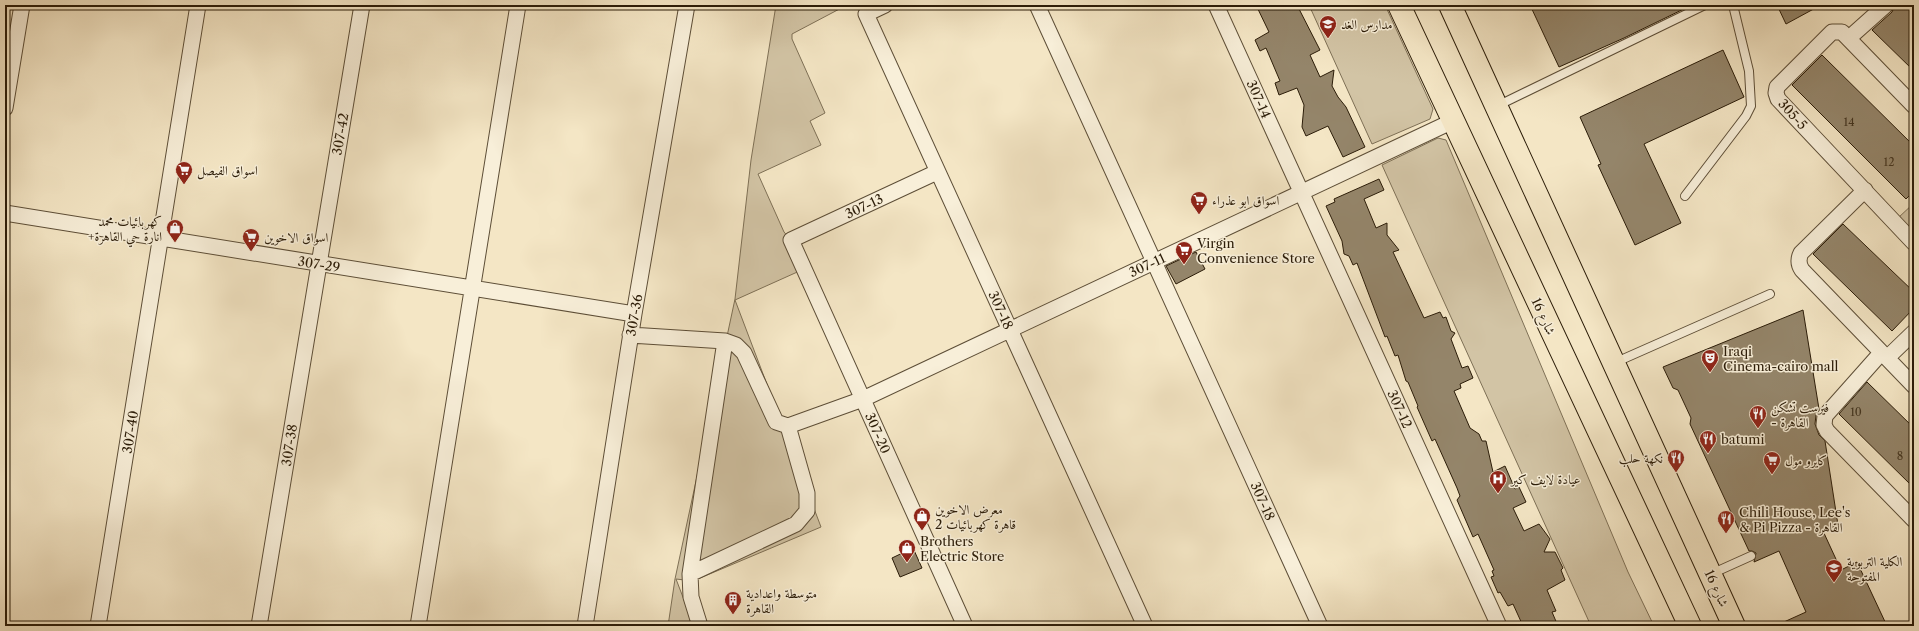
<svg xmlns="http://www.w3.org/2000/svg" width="1919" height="631" font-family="'Libre Caslon Text',Amiri,serif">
<rect width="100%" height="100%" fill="#f4e6c5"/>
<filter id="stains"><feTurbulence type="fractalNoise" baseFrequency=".005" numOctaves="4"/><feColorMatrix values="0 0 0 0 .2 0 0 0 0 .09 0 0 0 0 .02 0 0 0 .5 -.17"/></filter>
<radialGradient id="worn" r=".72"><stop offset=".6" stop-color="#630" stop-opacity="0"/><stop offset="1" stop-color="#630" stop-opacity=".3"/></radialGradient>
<path fill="#d2c4a5" stroke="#7e7056" d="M776 5H847L792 34V39L825 113 810 121 821 145 758 174 784 232 791 240 804 269 735 300 821 527 693 581 676 579 694 626H668L675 579 735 299 751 160Z
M1309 5H1385L1433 109 1430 119 1372 144Z
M1438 138 1446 140 1628 572 1654 626H1591L1382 165Z
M1914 203V234L1898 218Z"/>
<path fill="#94856a" stroke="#2b1c08" d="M1256 5H1297L1320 50 1310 55 1320 77 1334 70 1332 86 1338 97 1346 107 1365 147 1343 157 1328 126 1306 136 1302 127 1304 105 1297 88 1279 95 1275 83 1280 81 1266 48 1260 51 1255 40 1269 32Z
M1530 5H1692L1624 38 1559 67Z
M1777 5H1821L1786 24Z
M1895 5H1908L1914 11V71L1872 30 1892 12Z
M1723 50 1744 97 1644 144 1681 223 1635 245 1598 165 1601 164 1580 117Z
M1822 55 1914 146V191L1906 199 1792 85Z
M1379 179 1384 190 1364 199 1376 228 1387 223V235L1399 250 1393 252 1424 318 1440 312 1443 318 1446 317 1451 331 1455 333 1451 339 1462 368 1468 366 1473 378 1460 384 1461 388 1454 391 1470 428 1479 434 1482 441H1486L1493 472 1505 466 1515 489 1519 487 1526 502 1513 508 1524 531 1539 524 1550 539 1544 552H1555L1563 568 1561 570 1565 580 1547 590 1556 611 1552 612 1558 626H1523L1513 604 1508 606 1500 592 1498 593 1491 577 1494 576 1492 571 1494 570 1478 534 1473 537 1457 500 1460 496 1457 488 1435 439 1432 441 1417 407 1418 406 1408 382 1406 381 1398 355 1395 356 1387 336 1385 337 1357 263 1353 265 1349 256 1344 254 1342 241 1326 206 1335 202 1334 199Z
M1843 224 1914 292V308L1892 331 1813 254Z
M1196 252 1205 269 1176 284 1166 266Z
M1803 310 1819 409 1816 415 1815 424 1819 435 1825 441 1838 525 1823 531 1841 570 1857 562 1887 626H1775L1806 612 1779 551 1754 562 1756 553 1752 551H1749L1690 424 1691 418 1678 390 1673 388 1663 367Z
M1867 382 1914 428V488L1839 414Z
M913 548 922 568 900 577 892 558Z"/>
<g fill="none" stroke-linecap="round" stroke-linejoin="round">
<defs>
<path id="service" d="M1497 106 1705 5
M1685 196 1746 116 1751 106 1749 71 1733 5
M1614 363 1770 294
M1711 574 1751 556"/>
<path id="minor" d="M885 5 866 14 1145 626
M1037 5 1320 626
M1216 5 1499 626
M1849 38 1886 5
M1914 106 1842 32H1832L1777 87 1776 93 1778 99 1914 243
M5 108 22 5
M937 172 791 240 965 626
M1865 190 1801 253C1798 259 1798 264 1802 270L1914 386
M5 213 634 314
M630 335 725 341 736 345 744 353 776 422 788 426 863 399 1453 121
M1881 353 1825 416 1824 425 1827 431 1914 520
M1887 358 1914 332
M690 574 796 524 807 511V493L788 426
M98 626 198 5
M259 626 362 5
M418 626 518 5
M585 626 634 314 687 5
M700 626 691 597 690 574 725 341"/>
<path id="primary" d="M1399 5 1690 626
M1450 5 1734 626"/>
</defs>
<use href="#service" stroke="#5d4e37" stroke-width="10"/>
<use href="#minor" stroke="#5d4e37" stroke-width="17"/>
<use href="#primary" stroke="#2b1c08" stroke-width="24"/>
<use href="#service" stroke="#f8efd9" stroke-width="8"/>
<use href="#minor" stroke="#f8efd9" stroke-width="15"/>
<use href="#primary" stroke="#f4e6c5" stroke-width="22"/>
</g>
<defs>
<symbol id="school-pin" viewBox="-11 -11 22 30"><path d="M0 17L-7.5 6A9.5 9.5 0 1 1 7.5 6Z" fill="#8f2418" stroke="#f8efd9"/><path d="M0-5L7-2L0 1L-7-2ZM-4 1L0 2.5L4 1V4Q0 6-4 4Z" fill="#fff"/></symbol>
<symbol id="supermarket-pin" viewBox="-11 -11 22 30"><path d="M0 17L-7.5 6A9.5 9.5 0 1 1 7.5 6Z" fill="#8f2418" stroke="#f8efd9"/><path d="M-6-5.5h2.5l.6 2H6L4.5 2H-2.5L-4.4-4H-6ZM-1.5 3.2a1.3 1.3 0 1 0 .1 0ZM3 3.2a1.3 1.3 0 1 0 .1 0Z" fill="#fff"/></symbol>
<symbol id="shop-pin" viewBox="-11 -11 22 30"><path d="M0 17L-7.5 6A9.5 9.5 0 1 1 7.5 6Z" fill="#8f2418" stroke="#f8efd9"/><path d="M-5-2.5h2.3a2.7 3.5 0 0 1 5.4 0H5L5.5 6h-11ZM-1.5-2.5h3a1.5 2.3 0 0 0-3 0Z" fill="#fff"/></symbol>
<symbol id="theatre-pin" viewBox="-11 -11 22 30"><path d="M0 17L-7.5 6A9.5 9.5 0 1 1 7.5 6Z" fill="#8f2418" stroke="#f8efd9"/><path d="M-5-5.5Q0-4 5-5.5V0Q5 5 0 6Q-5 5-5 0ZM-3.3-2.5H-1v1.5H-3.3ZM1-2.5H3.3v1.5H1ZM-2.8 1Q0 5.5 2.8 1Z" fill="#fff"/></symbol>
<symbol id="restaurant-pin" viewBox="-11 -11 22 30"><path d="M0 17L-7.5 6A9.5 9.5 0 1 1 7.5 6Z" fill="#8f2418" stroke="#f8efd9"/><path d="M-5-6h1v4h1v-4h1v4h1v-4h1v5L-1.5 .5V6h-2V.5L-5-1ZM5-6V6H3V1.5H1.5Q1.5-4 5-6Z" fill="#fff"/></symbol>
<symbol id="hospital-pin" viewBox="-11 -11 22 30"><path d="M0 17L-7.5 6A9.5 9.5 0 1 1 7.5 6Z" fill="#8f2418" stroke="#f8efd9"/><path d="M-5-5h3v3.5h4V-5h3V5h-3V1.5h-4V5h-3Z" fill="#fff"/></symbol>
<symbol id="university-pin" viewBox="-11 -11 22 30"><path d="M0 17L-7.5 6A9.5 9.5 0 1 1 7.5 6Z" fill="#8f2418" stroke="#f8efd9"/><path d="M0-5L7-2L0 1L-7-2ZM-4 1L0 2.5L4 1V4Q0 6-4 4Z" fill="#fff"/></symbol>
<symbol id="building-pin" viewBox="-11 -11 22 30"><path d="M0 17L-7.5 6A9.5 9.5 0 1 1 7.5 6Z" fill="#8f2418" stroke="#f8efd9"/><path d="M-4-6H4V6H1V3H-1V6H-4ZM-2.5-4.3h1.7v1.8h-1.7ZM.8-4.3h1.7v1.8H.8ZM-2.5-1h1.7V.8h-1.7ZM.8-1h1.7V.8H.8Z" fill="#fff"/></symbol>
</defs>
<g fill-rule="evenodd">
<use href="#school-pin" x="1318" y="14" width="20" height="27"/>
<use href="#supermarket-pin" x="174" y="160" width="20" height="27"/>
<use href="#supermarket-pin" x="1189" y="190" width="20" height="27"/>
<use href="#shop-pin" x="165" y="218" width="20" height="27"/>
<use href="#supermarket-pin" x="241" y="227" width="20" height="27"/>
<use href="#supermarket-pin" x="1174" y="240" width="20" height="27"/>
<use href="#theatre-pin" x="1700" y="348" width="20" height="27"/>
<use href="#restaurant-pin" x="1748" y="404" width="20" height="27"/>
<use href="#restaurant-pin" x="1698" y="429" width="20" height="27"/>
<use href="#restaurant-pin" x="1666" y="448" width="20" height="27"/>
<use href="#supermarket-pin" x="1762" y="450" width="20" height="27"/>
<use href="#hospital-pin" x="1488" y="469" width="20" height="27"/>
<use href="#shop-pin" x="912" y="506" width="20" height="27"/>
<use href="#restaurant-pin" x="1716" y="509" width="20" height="27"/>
<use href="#shop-pin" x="897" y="538" width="20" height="27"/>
<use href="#university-pin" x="1824" y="558" width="20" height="27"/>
<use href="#building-pin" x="723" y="590" width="20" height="27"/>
</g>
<g text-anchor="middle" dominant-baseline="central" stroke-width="3" stroke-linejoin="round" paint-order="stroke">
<g font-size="11" fill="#453620">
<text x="1849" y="122">14</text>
<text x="1889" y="162">12</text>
<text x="1856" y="412">10</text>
<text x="1900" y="456">8</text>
</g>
<g font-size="13" fill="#2b1c08" stroke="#f8efd9" text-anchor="start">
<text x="1341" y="24">مدارس الغد</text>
<text x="197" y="170">اسواق الفيصل</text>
<text x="1212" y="200">اسواق ابو عذراء</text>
<text x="162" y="221" text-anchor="end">كهربائيات محمد<tspan x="162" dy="15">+انارة حي القاهرة</tspan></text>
<text x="264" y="237">اسواق الاخوين</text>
<text x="1197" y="243">Virgin<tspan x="1197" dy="15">Convenience Store</tspan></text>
<text x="1723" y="351">Iraqi<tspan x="1723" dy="15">Cinema-cairo mall</tspan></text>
<text x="1771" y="407">فيرست تشكن<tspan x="1771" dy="15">- القاهرة</tspan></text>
<text x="1721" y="439">batumi</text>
<text x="1663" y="458" text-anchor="end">نكهة حلب</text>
<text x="1785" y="460">كايرو مول</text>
<text x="1511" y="479">عيادة لايف كير</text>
<text x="935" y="509">معرض الاخوين<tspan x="935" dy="15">قاهرة كهربائيات 2</tspan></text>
<text x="1739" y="512">Chili House, Lee's<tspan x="1739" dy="15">&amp; Pi Pizza - القاهرة</tspan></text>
<text x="920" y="541">Brothers<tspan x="920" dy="15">Electric Store</tspan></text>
<text x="1847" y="561">الكلية التربوية<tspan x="1847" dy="15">المفتوحة</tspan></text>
<text x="746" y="593">متوسطة واعدادية<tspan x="746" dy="15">القاهرة</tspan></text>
</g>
<g font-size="13" fill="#2b1c08" stroke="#f8efd9">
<text transform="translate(1259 99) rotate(66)">307-14</text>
<text transform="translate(1793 114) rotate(48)">305-5</text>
<text transform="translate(340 134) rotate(-80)">307-42</text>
<text transform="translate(864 206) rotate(-25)">307-13</text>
<text transform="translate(319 264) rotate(9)">307-29</text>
<text transform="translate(1147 265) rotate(-25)">307-11</text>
<text transform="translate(1001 310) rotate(65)">307-18</text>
<text transform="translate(634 315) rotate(-80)">307-36</text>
<text transform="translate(1544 316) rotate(65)">شارع 16</text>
<text transform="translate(1400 409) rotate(65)">307-12</text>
<text transform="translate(130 432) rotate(-81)">307-40</text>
<text transform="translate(878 433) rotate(66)">307-20</text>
<text transform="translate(289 445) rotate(-81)">307-38</text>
<text transform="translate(1263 501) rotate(66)">307-18</text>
<text transform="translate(1717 588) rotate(65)">شارع 16</text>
</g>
</g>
<rect width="1919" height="631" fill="none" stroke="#f4e6c5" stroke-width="20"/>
<rect x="6" y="6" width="1907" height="619" fill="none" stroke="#2b1c08" stroke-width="2"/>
<rect x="10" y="10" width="1899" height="611" fill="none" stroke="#2b1c08"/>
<rect width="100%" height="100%" filter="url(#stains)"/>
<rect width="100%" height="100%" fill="url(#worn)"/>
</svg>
